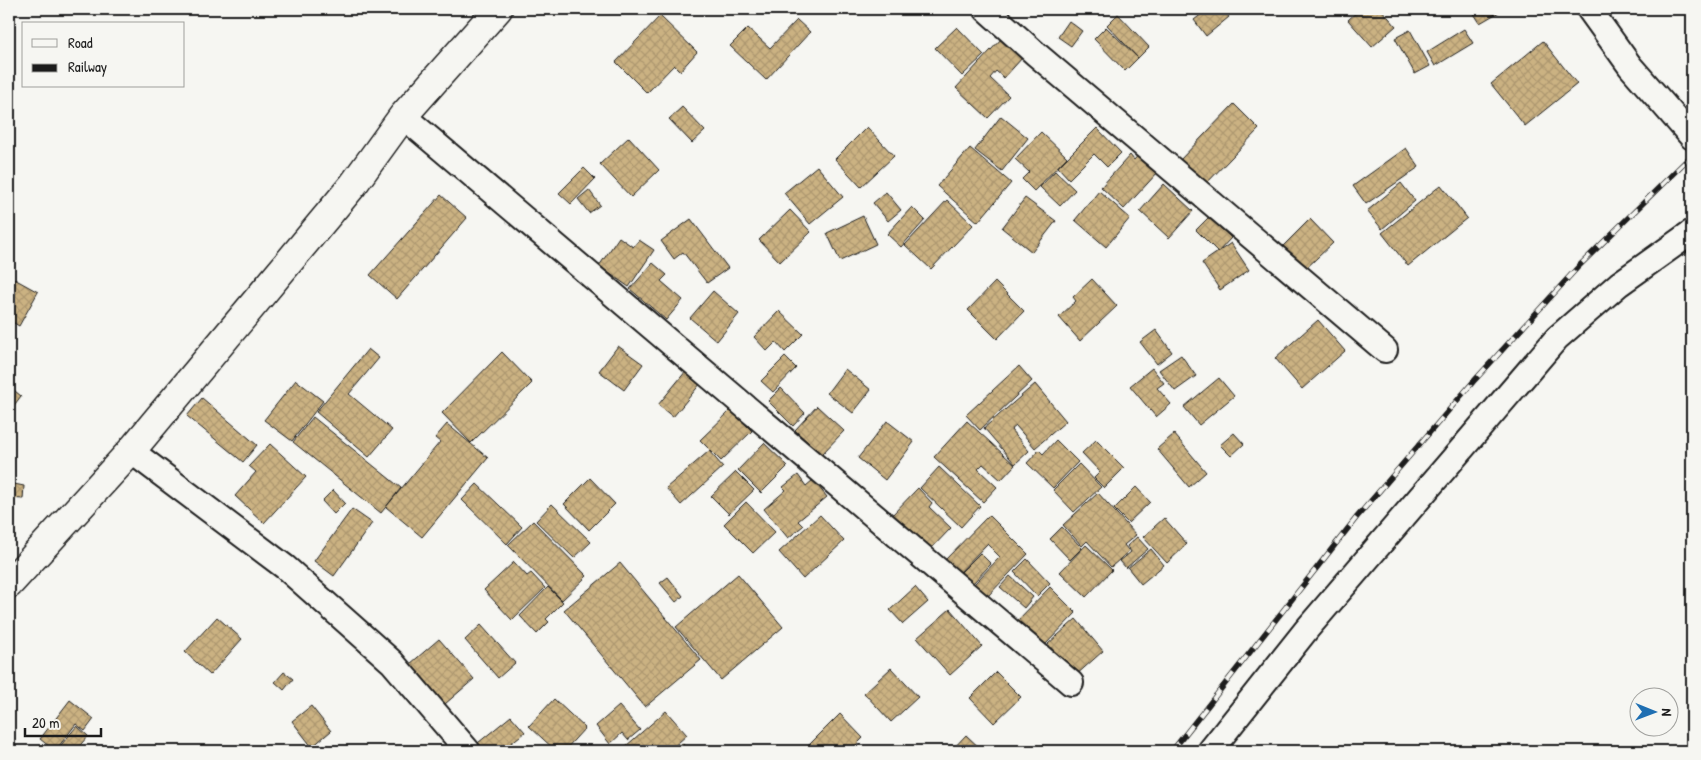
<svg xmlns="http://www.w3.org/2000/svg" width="1701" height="760" font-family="'Patrick Hand',sans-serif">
<defs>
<pattern id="building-cross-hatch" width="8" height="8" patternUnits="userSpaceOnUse" patternTransform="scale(1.25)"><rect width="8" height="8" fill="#cbb282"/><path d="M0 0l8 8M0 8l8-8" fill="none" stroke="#ae9870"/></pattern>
</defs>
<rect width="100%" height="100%" fill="#f6f6f2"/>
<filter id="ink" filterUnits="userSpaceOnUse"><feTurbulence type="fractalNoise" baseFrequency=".02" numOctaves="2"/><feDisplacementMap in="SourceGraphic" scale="10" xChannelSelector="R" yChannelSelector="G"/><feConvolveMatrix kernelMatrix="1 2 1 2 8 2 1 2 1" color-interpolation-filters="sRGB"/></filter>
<g filter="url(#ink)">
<path fill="url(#building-cross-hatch)" stroke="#1c1c1c" d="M1208 9H1223L1229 17 1206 36 1194 20Z
M1360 9H1381L1396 26 1372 47 1348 20Z
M1471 9H1497L1499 12 1480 23Z
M1118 14 1149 47 1138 58 1107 25Z
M660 16 697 52 680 71 674 65 647 93 616 62Z
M797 20 810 32 766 80 730 46 748 28 770 48Z
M1069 21 1082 31 1071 46 1058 37Z
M957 27 984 55 962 76 935 48Z
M1106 27 1138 58 1125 71 1094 39Z
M1464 29 1473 43 1435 66 1427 52Z
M1410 30 1430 66 1415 74 1395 38Z
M1002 38 1023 57 1004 78 996 71 990 78 1009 96 988 118 956 88Z
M1543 41 1577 84 1525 126 1491 84Z
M1234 104 1259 129 1202 188 1177 163Z
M682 107 705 131 692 143 669 119Z
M1001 116 1028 138 1002 171 975 150Z
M867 127 894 156 861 187 835 159Z
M1097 128 1121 153 1107 167 1094 154 1069 179 1058 167Z
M1041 132 1067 157 1034 191 1022 179 1029 172 1015 159Z
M629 137 659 170 631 197 600 164Z
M970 148 1011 183 978 222 937 186Z
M1406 148 1419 167 1366 204 1353 186Z
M1140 153 1159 171 1124 209 1101 187 1130 155 1134 160Z
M817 166 843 197 810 224 784 193Z
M584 168 595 179 571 204 559 193Z
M1055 171 1075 190 1060 206 1040 187Z
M1401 183 1415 201 1382 229 1367 211Z
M1164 184 1193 211 1169 238 1140 211Z
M1441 185 1467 218 1408 266 1382 233Z
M589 190 600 205 589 213 578 199Z
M1099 191 1130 218 1106 247 1075 220Z
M886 192 901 210 888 221 873 203Z
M441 195 467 218 397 299 370 275Z
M1025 198 1056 221 1032 252 1002 228Z
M947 200 973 225 931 269 905 245Z
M912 207 925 220 901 247 887 234Z
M790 210 811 232 780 262 759 240Z
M863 216 876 244 840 261 827 233Z
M1209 217 1231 238 1218 252 1196 230Z
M691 219 728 268 707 283 683 252 674 259 661 241Z
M1310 219 1333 243 1301 273 1279 250Z
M619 237 633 247 639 240 654 250 629 287 599 266Z
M1231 243 1249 270 1220 290 1202 263Z
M653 263 667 275 661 281 683 300 666 320 630 289Z
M9 276 38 292 19 326 9 320Z
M1092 279 1117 306 1080 341 1059 317 1076 301 1073 297Z
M995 282 1024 311 997 339 968 310Z
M713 291 739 314 717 341 690 318Z
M779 311 803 334 785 352 776 342 767 351 754 337Z
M1318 320 1345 351 1302 389 1275 358Z
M1156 330 1172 352 1157 364 1140 342Z
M618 346 643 364 624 390 599 371Z
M368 349 379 358 349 394 392 430 369 457 316 412Z
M502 352 532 383 471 443 442 413Z
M1181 355 1196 376 1175 391 1159 370Z
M785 357 796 368 773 392 761 381Z
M1019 366 1032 381 980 430 966 415Z
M1152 368 1164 383 1157 388 1171 404 1156 417 1130 386Z
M845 369 871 390 853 413 827 393Z
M686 371 701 383 673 417 658 405Z
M1219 378 1234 396 1199 425 1184 407Z
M296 380 323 401 292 441 264 420Z
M1035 384 1066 421 1035 448 1016 426 1011 430 1029 451 1015 464 984 428Z
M9 386 21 396 9 412Z
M781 388 805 413 793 426 768 401Z
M202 398 257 445 243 462 187 416Z
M817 406 844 431 821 455 795 430Z
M731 410 752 431 721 461 700 440Z
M313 417 401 488 381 513 293 442Z
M887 421 914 442 885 480 858 458Z
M967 421 1015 465 1001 480 983 464 978 469 997 487 983 502 934 457Z
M447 424 488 458 422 537 386 507 440 442 435 438Z
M1234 433 1244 444 1231 456 1220 445Z
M1174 434 1206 472 1189 487 1157 449Z
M1056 440 1078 462 1053 488 1027 463 1039 450 1043 454Z
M1096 440 1124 468 1104 488 1094 478 1100 472 1082 453Z
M764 443 788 466 761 493 738 470Z
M270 444 306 477 264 523 235 496 256 472 249 466Z
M709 451 723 467 681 505 666 488Z
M1079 464 1101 487 1074 512 1053 490Z
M939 467 980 506 961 527 920 488Z
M736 472 754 490 729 514 711 496Z
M798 475 806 486 813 480 827 497 798 521 803 526 788 538 764 509 786 490 783 487Z
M590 478 615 504 589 530 564 504Z
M9 483 24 486 23 499 9 498Z
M477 484 522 527 507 544 462 500Z
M1136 487 1150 502 1128 523 1114 509Z
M918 488 932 503 929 507 951 528 928 552 891 516Z
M333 490 345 503 334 514 322 501Z
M1098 493 1136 535 1124 545 1129 551 1111 567 1087 541 1082 546 1063 525Z
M746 502 775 532 753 553 724 524Z
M552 504 591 542 574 558 536 521Z
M352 509 372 523 334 576 314 561Z
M820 515 844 541 803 579 779 552Z
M989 515 1028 554 986 598 973 585 1000 557 987 544 958 574 944 561Z
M1164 518 1187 544 1167 563 1143 537Z
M533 521 587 576 562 600 508 545Z
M1062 527 1082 548 1070 560 1050 539Z
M1137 537 1148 549 1126 568 1120 561 1131 552 1127 546Z
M1086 545 1112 570 1086 597 1060 572Z
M1151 549 1164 565 1141 584 1128 568Z
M980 553 991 564 971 585 960 573Z
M1027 559 1050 583 1037 596 1014 572Z
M514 562 527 576 531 573 545 588 512 620 484 590Z
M620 563 701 660 645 707 564 610Z
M738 574 783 627 721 680 676 627Z
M1010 576 1033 597 1024 608 1000 587Z
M668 577 683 596 676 602 660 583Z
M548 587 563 602 546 619 549 622 537 634 520 616Z
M915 587 928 602 903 624 890 610Z
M1050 587 1076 613 1042 648 1015 623Z
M950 609 982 646 950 675 917 638Z
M217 617 242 639 210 675 185 652Z
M1076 619 1103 651 1075 676 1048 644Z
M481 625 515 663 498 678 465 640Z
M439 639 474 679 445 704 410 664Z
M891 668 918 697 891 722 864 693Z
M284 672 293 679 284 690 275 682Z
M996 672 1021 697 994 723 970 698Z
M554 699 585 728 564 751H556L529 726Z
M70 700 94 719 85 731 76 724 55 751 40 739Z
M311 706 331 731 312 747 292 721Z
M619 706 640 730 628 740 622 733 610 744 596 726Z
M666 711 687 735 669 751H631L626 746Z
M840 714 863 738 850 751H812L808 746Z
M511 716 525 732 501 751H476L473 747Z
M77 726 88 736 75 751H56Z
M966 735 983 751H951Z
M682 743 689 751H674Z"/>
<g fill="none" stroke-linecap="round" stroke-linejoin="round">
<defs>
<path id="minor" d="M986 9 1036 54 1385 350
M1589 9 1630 66 1692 137
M403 116 1071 683
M131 451 285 567 392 662 468 751
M1210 751 1307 629 1557 338 1619 284 1692 232"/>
<path id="tertiary" d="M9 584 131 451 353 185 403 116 498 9"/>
</defs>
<use href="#minor" stroke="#1c1c1c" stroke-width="28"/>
<use href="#tertiary" stroke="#1c1c1c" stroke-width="31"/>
<use href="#minor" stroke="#f6f6f2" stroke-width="24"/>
<use href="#tertiary" stroke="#f6f6f2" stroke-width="28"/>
<defs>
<path id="rail" d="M1172 751 1357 517 1473 382 1579 266 1692 155"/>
</defs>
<use href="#rail" stroke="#1c1c1c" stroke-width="5.5"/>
<use href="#rail" stroke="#f6f6f2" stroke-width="4" stroke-dasharray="11" stroke-linecap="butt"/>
</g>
</g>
<rect width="1701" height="760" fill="none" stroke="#f6f6f2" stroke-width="30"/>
<rect x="15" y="15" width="1671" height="730" fill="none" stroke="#1c1c1c" stroke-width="2" filter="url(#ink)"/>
<rect x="22" y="22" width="162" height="65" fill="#f6f6f2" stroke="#9f9f9c"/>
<rect x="32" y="39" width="25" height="8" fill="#f6f6f2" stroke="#9f9f9c"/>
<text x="68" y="48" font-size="15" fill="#1c1c1c">Road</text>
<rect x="32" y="64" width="25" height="8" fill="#1c1c1c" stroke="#9f9f9c"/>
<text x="68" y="72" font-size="15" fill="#1c1c1c">Railway</text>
<g transform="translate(1654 712) rotate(91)"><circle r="24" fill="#f6f6f2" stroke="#9f9f9c"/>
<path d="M0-4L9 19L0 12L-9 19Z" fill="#1f6fb2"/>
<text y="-8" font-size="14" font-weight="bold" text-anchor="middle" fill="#1c1c1c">N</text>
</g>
<path d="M25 728v8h76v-8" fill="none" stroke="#1c1c1c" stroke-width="2.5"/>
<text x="32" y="728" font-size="15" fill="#1c1c1c" stroke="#f6f6f2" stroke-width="4" paint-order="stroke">20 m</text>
</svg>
